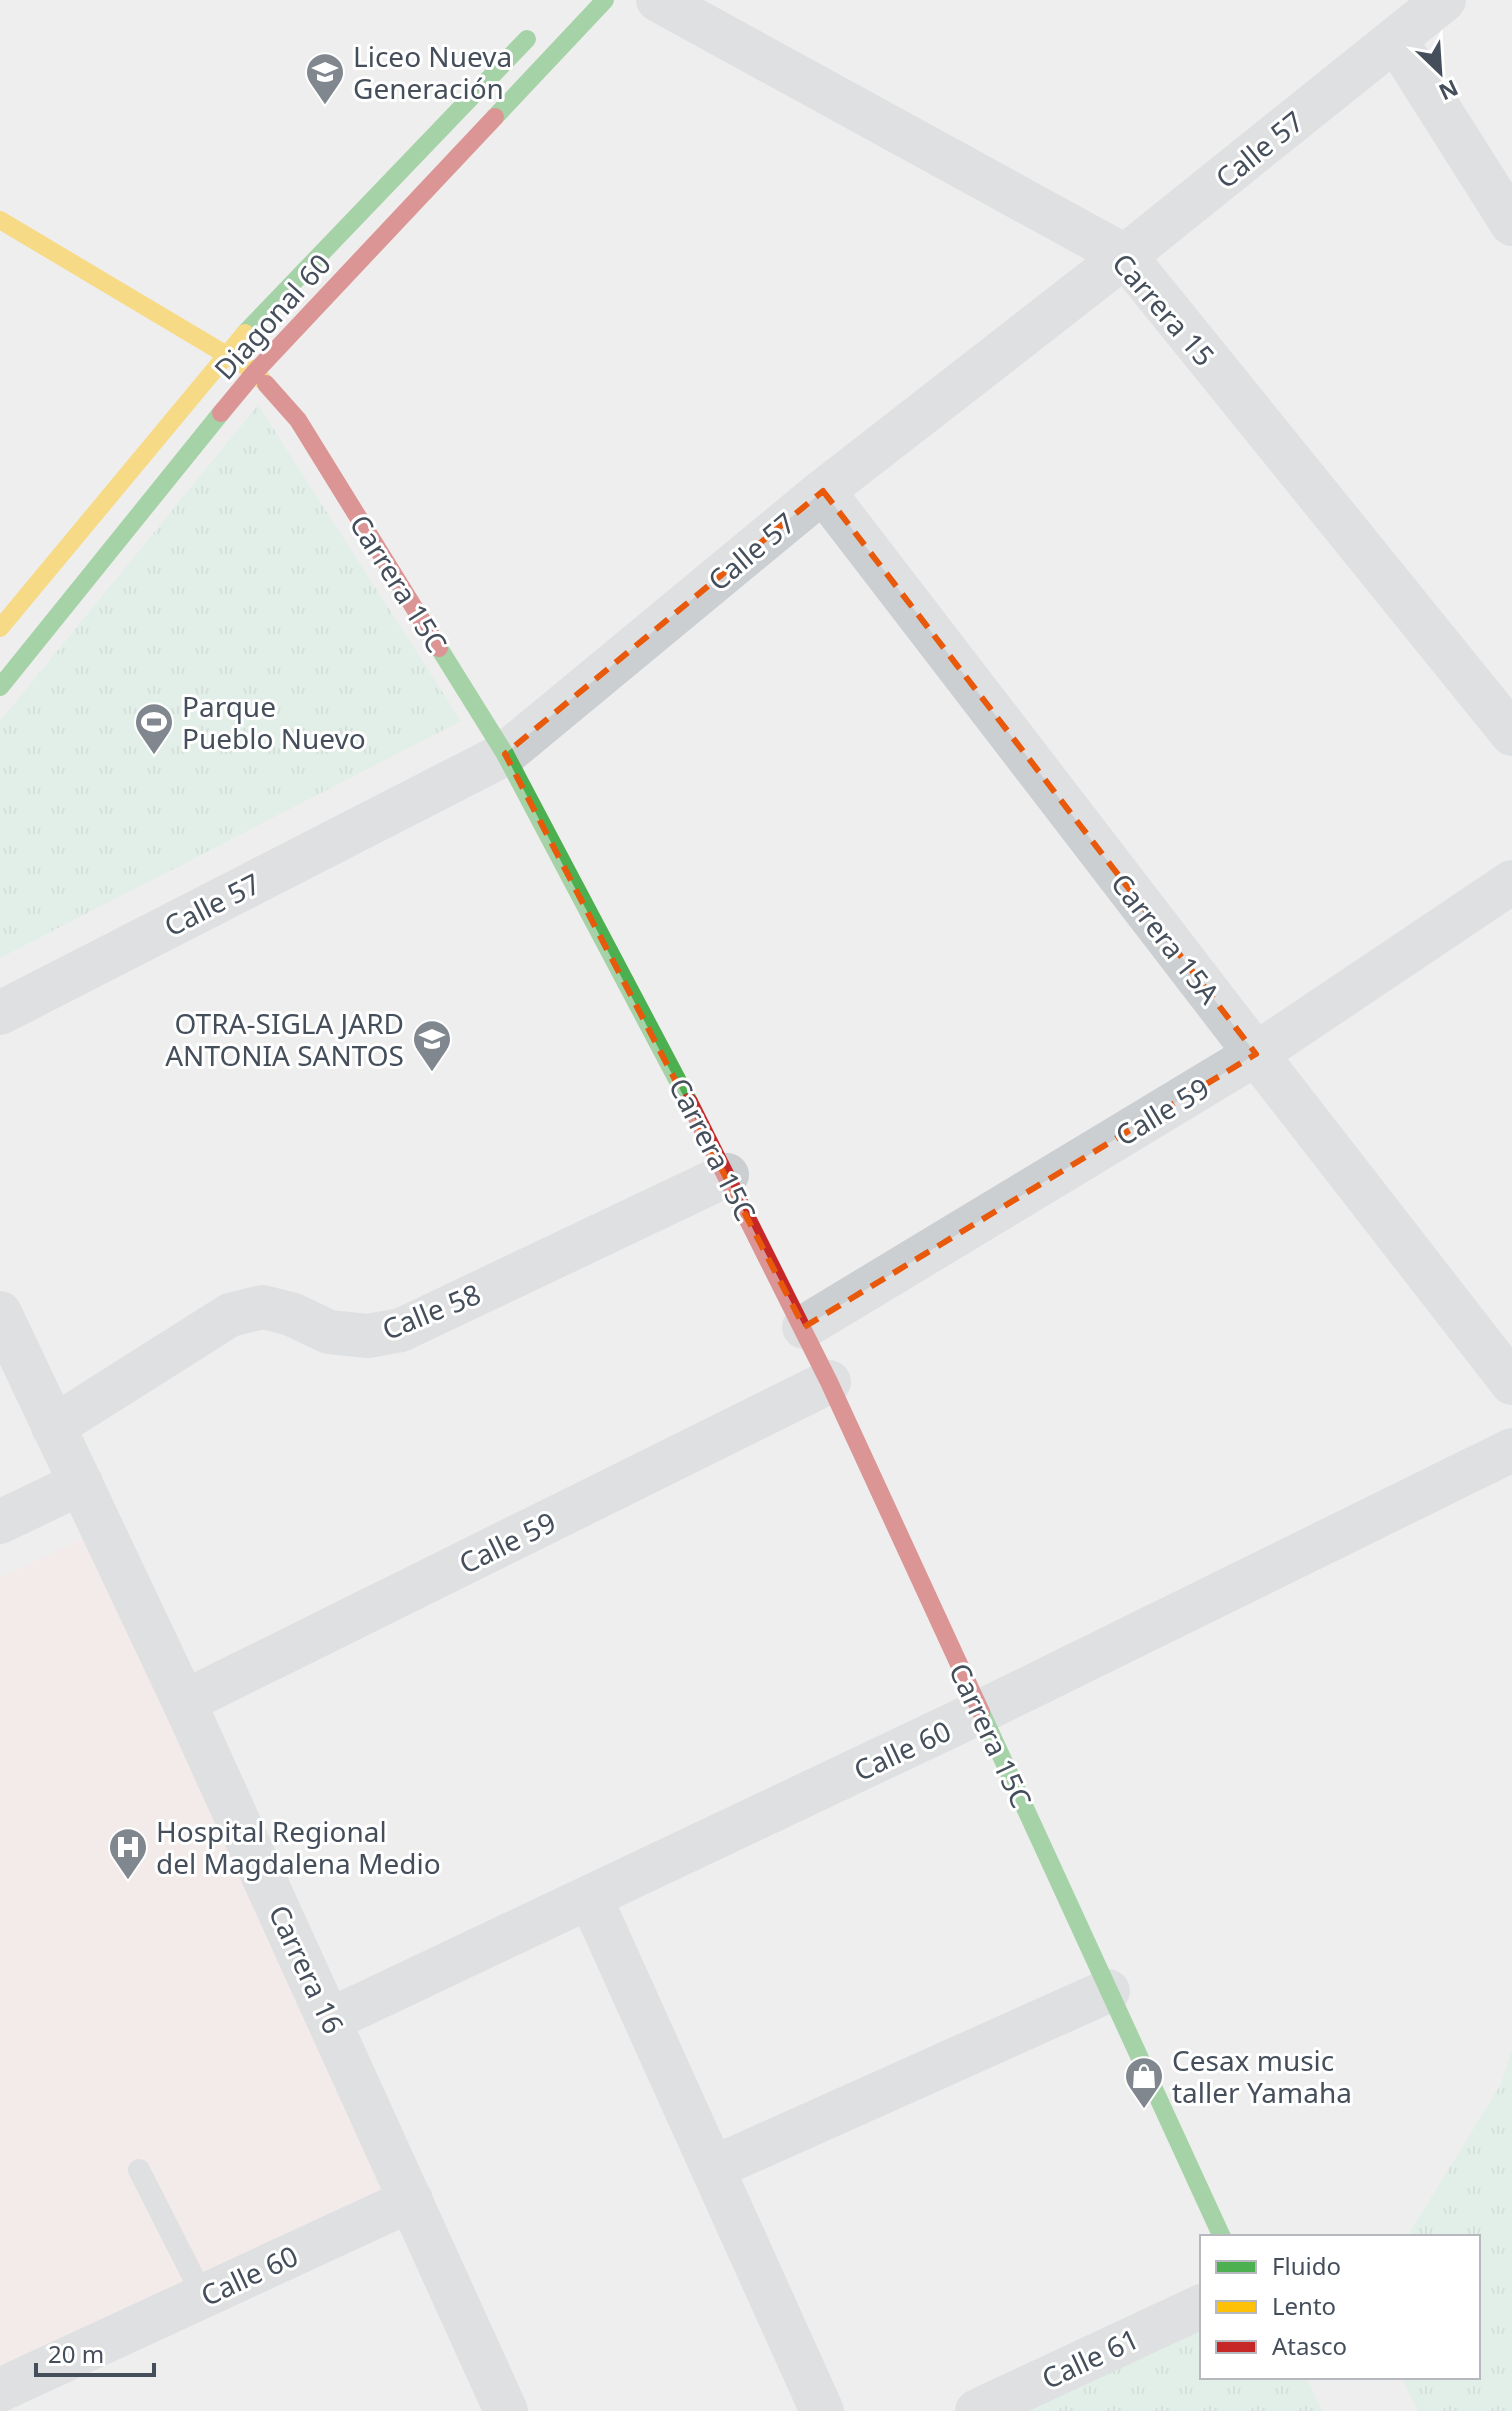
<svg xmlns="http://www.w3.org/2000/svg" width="1512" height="2411" font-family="'Noto Sans',sans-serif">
<defs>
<pattern id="park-tufts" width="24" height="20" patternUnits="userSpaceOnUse" patternTransform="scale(2)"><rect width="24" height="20" fill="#d2efdf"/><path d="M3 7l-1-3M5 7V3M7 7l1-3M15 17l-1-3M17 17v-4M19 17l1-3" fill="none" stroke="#b6cfc2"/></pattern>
</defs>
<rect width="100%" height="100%" fill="#efeeee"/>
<path fill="#f6e7e4" d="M91 1535 399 2183 0 2375V1578Z"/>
<path fill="url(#park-tufts)" d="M258 405 461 721 0 958V721Z
M1512 2049V2411H1418L1401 2377H1478V2237H1407L1501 2084Z
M1202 2302V2377H1306L1322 2411H1002Z"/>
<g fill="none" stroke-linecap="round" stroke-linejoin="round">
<path stroke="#cccfd2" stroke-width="22" d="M139 2170 203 2296"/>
<path stroke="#cccfd2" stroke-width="44" d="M658 0 1125 256 1512 734
M1395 39 1512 224
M823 491 1256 1054 1512 1383
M0 1013 505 754 823 491 1125 256 1444 0
M0 1313 184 1702 506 2411
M804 1327 1256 1054 1512 882
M53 1427 230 1315 263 1307 291 1314 329 1332 368 1336 401 1330 727 1175
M0 1522 81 1483
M184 1702 829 1382
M590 1897 822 2411
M330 2020 980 1712 1512 1450
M713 2168 1108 1991
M0 2390 411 2200
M977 2411 1202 2306"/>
<path stroke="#4caf50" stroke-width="18" d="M495 117 605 0
M245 333 527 39
M439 648 505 754 689 1102
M0 687 221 413
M981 1712 1222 2237"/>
<path stroke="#ffc107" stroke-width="18" d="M0 220 255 372 266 384
M0 628 245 333"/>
<path stroke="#c62828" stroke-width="18" d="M266 384 298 420 439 648
M221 413 255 372 495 117
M689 1102 829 1382 981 1712"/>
</g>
<path d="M0 0H1512V2411H0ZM823 491 1256 1054 804 1327 505 754Z" fill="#efeeee" fill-opacity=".55" fill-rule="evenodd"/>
<path fill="none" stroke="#e8590c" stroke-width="6" stroke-dasharray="16 10" stroke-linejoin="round" d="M823 491 1256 1054 804 1327 505 754Z"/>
<defs>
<symbol id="school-pin" viewBox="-11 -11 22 30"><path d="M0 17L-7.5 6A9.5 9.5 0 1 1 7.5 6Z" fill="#80878e" stroke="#fff"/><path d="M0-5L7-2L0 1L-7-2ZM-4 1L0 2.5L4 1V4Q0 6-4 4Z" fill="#fff"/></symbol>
<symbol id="stadium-pin" viewBox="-11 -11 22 30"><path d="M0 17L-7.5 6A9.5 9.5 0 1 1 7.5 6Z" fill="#80878e" stroke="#fff"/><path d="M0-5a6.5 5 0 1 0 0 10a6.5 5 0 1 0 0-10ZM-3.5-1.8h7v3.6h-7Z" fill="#fff"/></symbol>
<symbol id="hospital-pin" viewBox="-11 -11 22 30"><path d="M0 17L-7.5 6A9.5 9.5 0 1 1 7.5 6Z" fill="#80878e" stroke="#fff"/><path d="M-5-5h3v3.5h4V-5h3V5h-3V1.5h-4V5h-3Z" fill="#fff"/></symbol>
<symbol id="shop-pin" viewBox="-11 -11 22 30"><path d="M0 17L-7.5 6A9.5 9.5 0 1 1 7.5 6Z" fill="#80878e" stroke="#fff"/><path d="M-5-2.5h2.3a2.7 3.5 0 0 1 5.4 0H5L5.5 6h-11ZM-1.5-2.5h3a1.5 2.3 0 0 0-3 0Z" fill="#fff"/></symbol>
</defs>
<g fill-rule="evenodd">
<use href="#school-pin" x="303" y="50" width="44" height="60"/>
<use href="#stadium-pin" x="132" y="700" width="44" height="60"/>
<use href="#school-pin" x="410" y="1017" width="44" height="60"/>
<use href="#hospital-pin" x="106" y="1825" width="44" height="60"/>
<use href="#shop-pin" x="1122" y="2054" width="44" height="60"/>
</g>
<g text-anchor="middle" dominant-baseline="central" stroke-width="6" stroke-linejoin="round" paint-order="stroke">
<g font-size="28" fill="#454f5b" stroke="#fff" text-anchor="start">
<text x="353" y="56">Liceo Nueva<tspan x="353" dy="32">Generación</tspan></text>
<text x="182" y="706">Parque<tspan x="182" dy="32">Pueblo Nuevo</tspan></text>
<text x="404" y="1023" text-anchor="end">OTRA-SIGLA JARD<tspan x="404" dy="32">ANTONIA SANTOS</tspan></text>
<text x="156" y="1831">Hospital Regional<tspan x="156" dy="32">del Magdalena Medio</tspan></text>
<text x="1172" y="2060">Cesax music<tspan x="1172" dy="32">taller Yamaha</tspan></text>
</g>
<g font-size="28" fill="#454f5b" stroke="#fff">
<text transform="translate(1259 149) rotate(-39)">Calle 57</text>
<text transform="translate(1164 309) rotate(49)">Carrera 15</text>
<text transform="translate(272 316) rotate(-48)">Diagonal 60</text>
<text transform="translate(751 551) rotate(-40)">Calle 57</text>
<text transform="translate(399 583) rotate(58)">Carrera 15C</text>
<text transform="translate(212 904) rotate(-27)">Calle 57</text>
<text transform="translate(1166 938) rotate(52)">Carrera 15A</text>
<text transform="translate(1162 1111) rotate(-31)">Calle 59</text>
<text transform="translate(713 1149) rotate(63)">Carrera 15C</text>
<text transform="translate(431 1311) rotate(-22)">Calle 58</text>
<text transform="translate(507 1542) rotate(-26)">Calle 59</text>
<text transform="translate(991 1735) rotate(65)">Carrera 15C</text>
<text transform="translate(902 1750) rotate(-25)">Calle 60</text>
<text transform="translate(307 1969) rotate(65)">Carrera 16</text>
<text transform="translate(249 2275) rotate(-25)">Calle 60</text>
<text transform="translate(1090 2358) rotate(-25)">Calle 61</text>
</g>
</g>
<rect x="1200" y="2235" width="280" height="144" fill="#ffffff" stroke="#b5b9bd" stroke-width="2"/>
<rect x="1216" y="2261" width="40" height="12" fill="#4caf50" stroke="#b5b9bd" stroke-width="2"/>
<text x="1272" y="2275" font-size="24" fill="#454f5b">Fluido</text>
<rect x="1216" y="2301" width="40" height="12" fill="#ffc107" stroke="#b5b9bd" stroke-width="2"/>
<text x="1272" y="2315" font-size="24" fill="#454f5b">Lento</text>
<rect x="1216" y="2341" width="40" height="12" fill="#c62828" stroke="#b5b9bd" stroke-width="2"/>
<text x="1272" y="2355" font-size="24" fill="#454f5b">Atasco</text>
<g transform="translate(1440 72) rotate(155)" stroke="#ffffff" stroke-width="6" paint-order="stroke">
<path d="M0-6L14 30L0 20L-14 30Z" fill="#454f5b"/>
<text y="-12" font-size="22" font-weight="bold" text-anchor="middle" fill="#454f5b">N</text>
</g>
<path d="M36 2363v12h118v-12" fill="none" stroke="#454f5b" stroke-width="4"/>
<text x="48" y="2363" font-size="24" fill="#454f5b" stroke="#ffffff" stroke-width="6" paint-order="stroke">20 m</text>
</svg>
